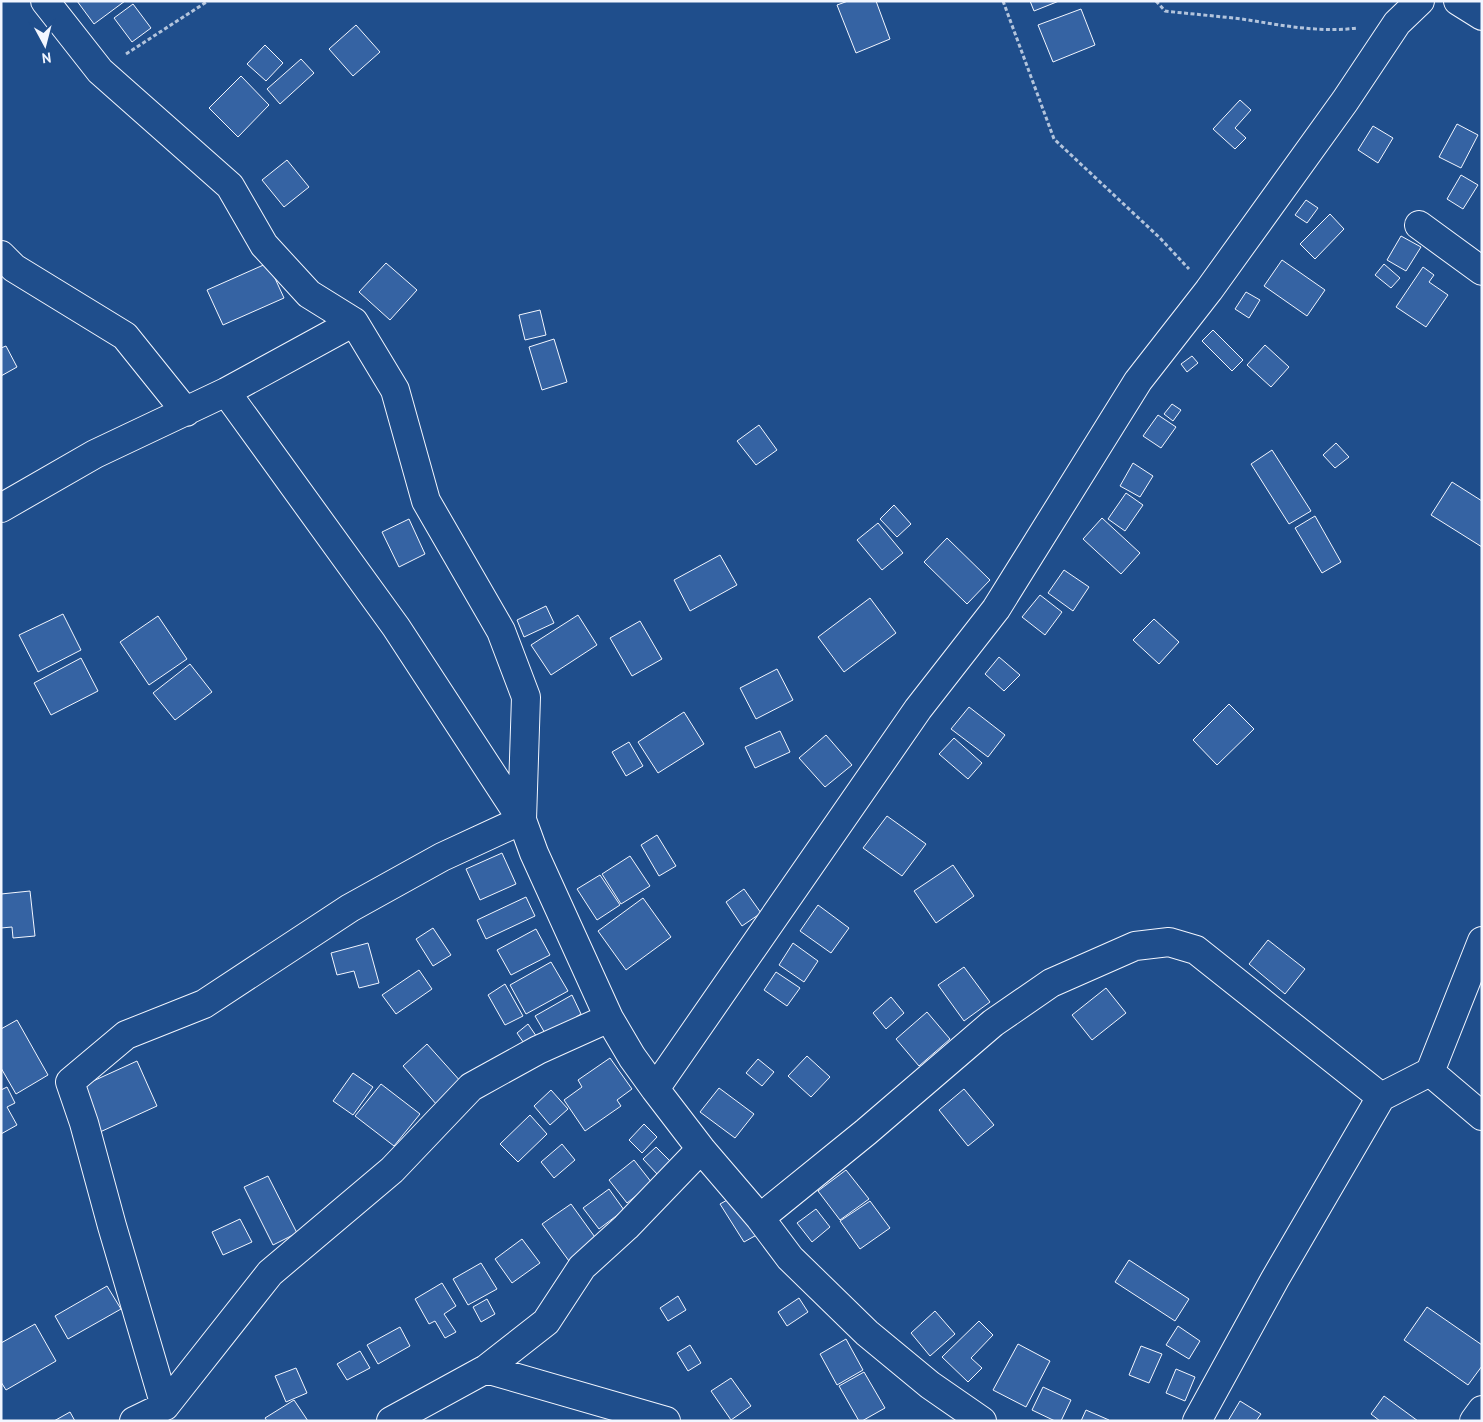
<svg xmlns="http://www.w3.org/2000/svg" width="1483" height="1422" font-family="'PT Sans',sans-serif">
<rect width="100%" height="100%" fill="#1f4e8c"/>
<path fill="#3563a3" stroke="#f2f6ff" d="M77 1H125L94 24Z
M848 1H876L890 39 856 53 837 5Z
M1030 1H1059L1034 11Z
M133 4 151 28 132 42 114 18Z
M1081 9 1095 45 1053 62 1038 25Z
M356 25 380 52 353 76 329 49Z
M265 45 283 63 266 81 247 64Z
M301 59 314 73 280 104 267 89Z
M241 76 269 105 238 137 209 108Z
M1240 100 1251 110 1235 128 1246 138 1235 149 1213 129Z
M1457 124 1478 135 1461 168 1439 157Z
M1373 126 1393 138 1378 163 1358 150Z
M287 160 309 187 284 207 262 180Z
M1461 175 1478 185 1463 209 1447 199Z
M1306 200 1318 208 1307 223 1295 215Z
M1330 214 1344 229 1315 259 1300 244Z
M1401 236 1421 247 1406 271 1387 260Z
M1282 260 1325 290 1307 316 1264 286Z
M268 263 284 298 223 325 207 290Z
M386 263 417 290 390 320 359 292Z
M1384 264 1400 278 1391 288 1375 275Z
M1423 267 1434 275 1429 282 1448 295 1426 327 1396 307Z
M1246 292 1260 300 1249 318 1235 309Z
M540 310 546 335 525 340 519 315Z
M1213 330 1243 360 1232 371 1202 341Z
M554 339 567 382 542 390 529 347Z
M1265 345 1289 367 1271 387 1247 365Z
M6 346 17 367 1 376V348Z
M1192 356 1198 363 1187 372 1181 364Z
M1172 404 1181 410 1173 421 1164 414Z
M1158 415 1176 427 1161 448 1143 436Z
M759 425 777 450 756 465 737 441Z
M1336 443 1349 457 1335 468 1323 455Z
M1272 450 1311 511 1289 524 1251 464Z
M1133 463 1153 476 1140 497 1120 486Z
M1452 482 1482 501V547L1431 515Z
M1126 493 1143 505 1125 531 1108 519Z
M894 505 911 524 897 537 880 519Z
M1315 516 1341 562 1322 573 1295 528Z
M1102 518 1140 553 1121 574 1083 539Z
M409 519 425 554 399 567 382 532Z
M878 523 903 553 882 570 857 540Z
M947 538 990 580 967 604 924 562Z
M720 555 737 585 690 611 674 580Z
M1064 570 1089 587 1073 611 1048 593Z
M1040 595 1062 612 1045 635 1022 617Z
M870 598 896 633 844 672 818 637Z
M546 606 554 623 524 637 517 620Z
M63 614 81 650 38 672 19 635Z
M578 615 597 645 551 675 531 645Z
M158 616 187 659 149 685 120 642Z
M1154 619 1179 642 1159 664 1133 640Z
M640 621 662 659 632 676 610 638Z
M999 657 1020 675 1004 691 985 674Z
M81 658 98 691 51 715 34 683Z
M190 664 212 692 175 720 153 693Z
M777 669 793 700 756 719 740 688Z
M1229 704 1254 729 1217 765 1193 740Z
M969 707 1005 735 988 757 951 729Z
M684 712 704 744 658 773 638 742Z
M780 731 790 752 755 768 745 747Z
M826 735 852 765 825 787 799 758Z
M954 738 982 763 968 779 939 754Z
M629 742 643 766 626 776 612 752Z
M887 816 926 844 902 876 863 848Z
M657 835 676 866 659 876 641 845Z
M502 853 516 884 480 900 466 869Z
M630 856 650 886 621 904 602 874Z
M953 865 974 896 936 923 914 891Z
M600 875 620 905 597 920 577 889Z
M744 889 761 913 742 926 726 902Z
M30 891 35 936 13 938 12 927 1 928V894Z
M526 897 535 916 486 939 477 920Z
M643 898 671 937 626 970 598 931Z
M818 905 849 928 831 953 800 931Z
M433 928 451 955 433 966 416 939Z
M536 929 550 955 511 975 497 950Z
M1268 940 1305 969 1285 994 1249 964Z
M368 943 379 983 359 988 354 971 337 975 331 953Z
M793 943 818 961 804 982 779 965Z
M551 962 568 991 526 1014 510 985Z
M964 967 990 1002 964 1021 938 985Z
M419 970 432 989 396 1014 382 995Z
M776 972 800 988 787 1006 764 990Z
M505 984 523 1016 505 1025 488 995Z
M1106 988 1126 1013 1092 1040 1072 1015Z
M572 995 581 1014 576 1017 583 1030 553 1047 535 1016Z
M891 997 904 1013 886 1029 873 1013Z
M927 1012 950 1039 919 1066 896 1039Z
M17 1020 48 1075 16 1094 1 1068V1029Z
M528 1024 543 1046 532 1055 517 1033Z
M427 1044 462 1083 437 1105 403 1066Z
M807 1056 830 1077 811 1097 788 1076Z
M610 1058 632 1089 617 1100 621 1106 585 1131 564 1100 582 1087 578 1080Z
M758 1059 774 1072 762 1086 746 1073Z
M137 1061 157 1106 100 1132 80 1087Z
M353 1073 373 1087 353 1115 333 1101Z
M381 1084 420 1114 394 1146 355 1116Z
M7 1087 15 1103 7 1107 17 1125 1 1134V1090Z
M719 1088 754 1114 735 1138 700 1112Z
M964 1089 994 1125 968 1146 939 1110Z
M551 1090 568 1109 550 1125 534 1106Z
M530 1115 547 1134 518 1162 500 1144Z
M644 1124 657 1137 642 1153 629 1140Z
M562 1144 575 1160 554 1178 541 1162Z
M656 1147 672 1163 658 1175 643 1159Z
M634 1160 652 1183 627 1203 609 1180Z
M846 1170 869 1199 840 1220 818 1191Z
M268 1176 297 1233 273 1245 244 1187Z
M609 1189 624 1210 599 1229 583 1208Z
M738 1194 762 1232 744 1242 720 1204Z
M870 1201 890 1228 860 1249 840 1221Z
M571 1204 597 1240 569 1261 542 1224Z
M816 1209 830 1227 812 1242 797 1223Z
M240 1219 252 1242 223 1255 212 1232Z
M522 1239 540 1263 512 1283 495 1259Z
M1129 1260 1189 1299 1175 1321 1115 1282Z
M481 1263 497 1289 468 1305 453 1279Z
M442 1283 456 1306 444 1314 456 1332 445 1338 435 1321 429 1324 415 1299Z
M107 1286 121 1309 68 1339 55 1316Z
M678 1296 686 1310 668 1321 660 1308Z
M799 1298 808 1312 787 1326 778 1312Z
M487 1299 495 1314 481 1322 473 1307Z
M1427 1307 1482 1345V1366L1468 1385 1404 1340Z
M935 1311 955 1334 930 1356 911 1333Z
M979 1321 993 1335 971 1358 982 1368 968 1382 942 1357Z
M35 1324 56 1361 6 1390 1 1382V1343Z
M1178 1326 1200 1341 1189 1359 1166 1345Z
M400 1327 410 1346 378 1364 367 1345Z
M846 1339 863 1370 837 1385 820 1354Z
M1018 1344 1050 1361 1026 1407 993 1390Z
M690 1345 701 1363 688 1371 677 1353Z
M1141 1346 1162 1354 1149 1383 1129 1375Z
M360 1351 370 1368 347 1380 337 1364Z
M296 1368 307 1393 286 1402 275 1376Z
M1176 1369 1195 1377 1185 1401 1166 1393Z
M864 1372 885 1408 862 1421H859L839 1386Z
M731 1378 751 1406 731 1420 711 1391Z
M1043 1387 1071 1400 1061 1421H1055L1032 1410Z
M1384 1396 1418 1421H1380L1371 1414Z
M294 1400 308 1421H267L265 1418Z
M1240 1401 1261 1414 1256 1421H1228Z
M1086 1410 1109 1420 1108 1421H1081Z
M70 1412 75 1421H54Z"/>
<g fill="none" stroke-linecap="round" stroke-linejoin="round">
<defs>
<path id="minor" d="M45 1 100 71 230 186 264 245 309 294 354 322 395 390 426 501 501 631 526 697 522 820 534 853 609 1018 632 1057 655 1089
M1458 1 1482 16
M1419 225 1482 271
M1 255 14 268 125 336 186 412
M1 508 95 454 226 392 354 322
M1430 1072 1482 1116
M760 1218 866 1132 993 1023 1051 983 1135 946 1169 942 1196 950 1381 1097
M486 1369 666 1421
M165 1406 112 1226 84 1123 70 1082 126 1035 204 1004 350 908 442 857 522 820 396 627 226 392
M134 1421 165 1406 270 1273 392 1170 471 1087 538 1050 609 1018
M391 1421 486 1369 546 1322 582 1267 626 1227 701 1149
M982 1421 930 1385 867 1333 790 1258 760 1218 701 1149 655 1089 918 709 996 609 1138 381 1209 290 1345 101 1397 23 1420 1
M1197 1421 1275 1279 1381 1097 1430 1072 1482 941
M1474 1421 1482 1410"/>
</defs>
<use href="#minor" stroke="#f2f6ff" stroke-width="30"/>
<path stroke="#b3c4dc" stroke-width="3" stroke-dasharray="4 2.5" stroke-linecap="butt" d="M1003 1 1054 139 1160 238 1189 269
M1156 1 1165 11C1191 14 1216 16 1242 19 1280 25 1319 33 1357 28
M126 54 208 1"/>
<use href="#minor" stroke="#1f4e8c" stroke-width="28"/>
</g>
<rect width="1483" height="1422" fill="none" stroke="#f2f6ff" stroke-width="5"/>
<g transform="translate(45 45) rotate(173)" stroke="#1f4e8c" stroke-width="4" paint-order="stroke">
<path d="M0-4L9 19L0 12L-9 19Z" fill="#f2f6ff"/>
<text y="-8" font-size="14" font-weight="bold" text-anchor="middle" fill="#f2f6ff">N</text>
</g>
</svg>
